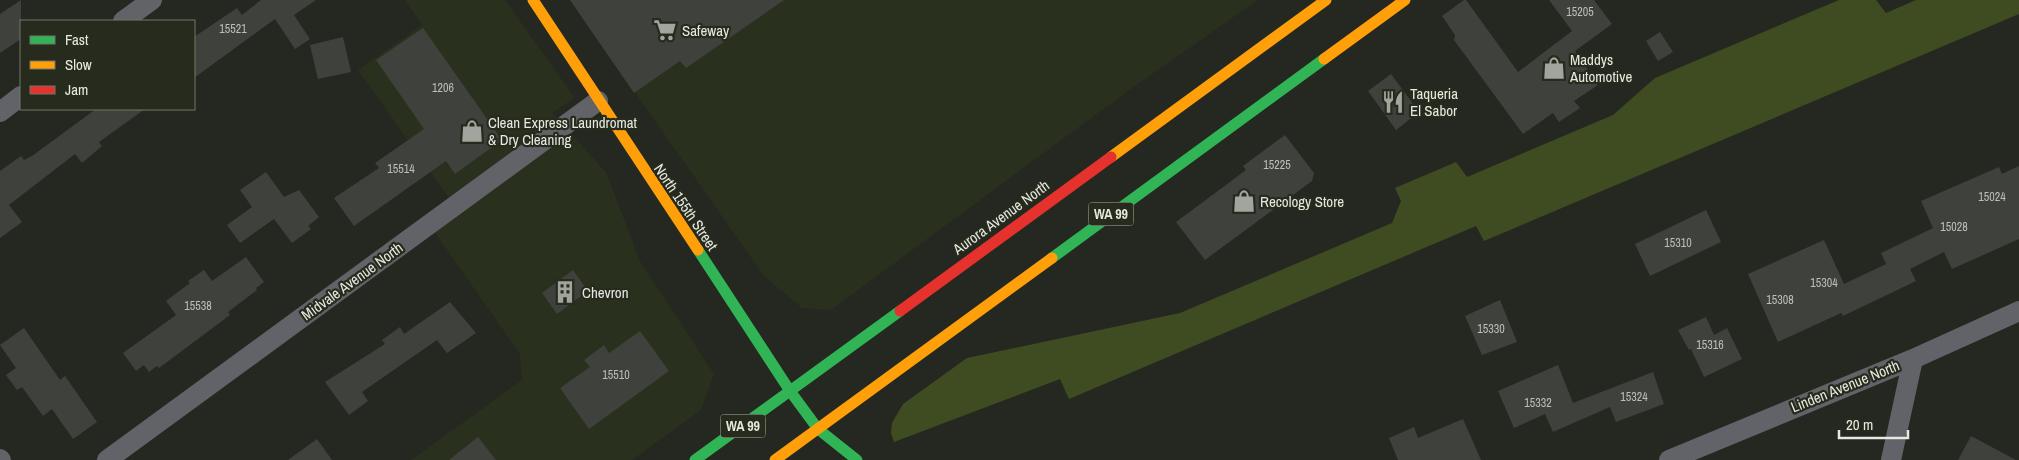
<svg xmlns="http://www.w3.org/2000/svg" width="2019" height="460" font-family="'Archivo Narrow',sans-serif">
<rect width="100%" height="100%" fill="#252820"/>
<path fill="#29301d" d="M405 0H505L575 98 552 113 606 172 640 261 714 374 701 410 632 460H411L522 380 520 354 424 217 449 198 358 70 422 25Z
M570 0H1258L1128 91 831 310 802 308 764 276Z"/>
<path fill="#3f4c22" d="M1839 0H1876L1886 13 1916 0H2019V14L1484 241 1476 226 1069 399 1060 379 894 442 891 433 892 423 903 404 967 358 1180 313 1392 223 1401 201 1395 188 1456 162 1467 177 1613 115 1655 78Z"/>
<path fill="#3f423c" d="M21 0V39L0 53V14Z
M261 0H316L294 15 310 39 295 49 275 19 194 78V37L237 8 242 15Z
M570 0H784L686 68 680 61 634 93Z
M1464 0H1466L1518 72 1572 31 1549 0H1594L1612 24 1575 51 1598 85 1574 101 1580 108 1559 122 1553 113 1523 134 1454 40 1455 35 1442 16Z
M423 28 502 140 455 174 446 161 354 226 334 198 379 168 375 163 424 129 376 60Z
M1660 32 1673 52 1658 61 1646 41Z
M343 37 351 72 318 79 310 45Z
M1391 74 1419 112 1396 130 1368 91Z
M96 109H145L99 142 102 146 82 163 75 154 9 205 22 222 0 238V171L21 156 24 160 32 156Z
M1285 135 1314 173 1312 181 1205 260 1176 222 1246 170 1243 166Z
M2019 166V239L1952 269 1944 252 1910 269 1916 281 1843 316 1841 313 1778 342 1748 274 1824 240 1844 284 1886 264 1881 253 1933 228 1921 201 1999 167 2002 174Z
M266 172 284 197 299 190 319 217 308 226 311 229 292 243 274 219 240 243 227 225 252 207 240 190Z
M1706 210 1721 242 1650 276 1635 244Z
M246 257 264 282 256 288 257 290 228 312 230 315 159 368 157 366 149 372 144 365 136 371 123 353 176 315 166 301 190 283 188 281 204 270 212 281Z
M573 270 588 291 557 314 542 293Z
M1500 300 1517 342 1482 355 1465 316Z
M450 302 476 333 447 353 437 340 362 392 368 401 349 415 325 382 385 344 382 340 400 327 404 334Z
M1706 317 1714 335 1727 328 1742 359 1704 377 1691 349 1689 350 1678 330Z
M24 328 60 380 65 376 97 422 73 439 52 409 43 416 22 387 17 390 6 375 16 368 0 345Z
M640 331 669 371 589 429 560 388 590 367 584 360 604 345 609 353Z
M1558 365 1573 403 1653 372 1664 404 1616 422 1610 407 1553 432 1545 414 1514 428 1498 391Z
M1463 419 1481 460H1398L1389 438 1414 427 1418 438Z
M1971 436 2016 460H1958Z
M478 437 496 460H449Z
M317 439 332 460H288Z"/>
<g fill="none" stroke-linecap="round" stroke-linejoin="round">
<path stroke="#616368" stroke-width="20" d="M123 21 152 0
M0 112 21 96
M0 459 1 460
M107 460 598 101
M1669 460 1913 359 2019 311
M1891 460 1913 359"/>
<path stroke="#30b455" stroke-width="11" d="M698 250 790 391 818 429 857 460
M1052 258 1324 59
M695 460 900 311"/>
<path stroke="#ff9f0a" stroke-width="11" d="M533 0 698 250
M1324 59 1405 0
M1111 157 1326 0
M775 460 1052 258"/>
<path stroke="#e5322d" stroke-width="11" d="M900 311 1111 157"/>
</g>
<defs>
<symbol id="supermarket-bare" viewBox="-9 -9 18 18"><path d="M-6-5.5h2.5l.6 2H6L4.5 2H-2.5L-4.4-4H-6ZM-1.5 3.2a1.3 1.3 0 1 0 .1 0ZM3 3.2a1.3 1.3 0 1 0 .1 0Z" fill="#a2a59d" stroke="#262b1d" stroke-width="2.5" paint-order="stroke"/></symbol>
<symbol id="shop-bare" viewBox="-9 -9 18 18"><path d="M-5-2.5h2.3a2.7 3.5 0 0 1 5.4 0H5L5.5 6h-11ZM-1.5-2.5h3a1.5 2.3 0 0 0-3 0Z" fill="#a2a59d" stroke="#262b1d" stroke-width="2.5" paint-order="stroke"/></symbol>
<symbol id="restaurant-bare" viewBox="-9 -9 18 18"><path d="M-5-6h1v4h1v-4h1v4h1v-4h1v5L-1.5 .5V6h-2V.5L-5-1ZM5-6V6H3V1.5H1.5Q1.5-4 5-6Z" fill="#a2a59d" stroke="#262b1d" stroke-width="2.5" paint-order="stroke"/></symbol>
<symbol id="building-bare" viewBox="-9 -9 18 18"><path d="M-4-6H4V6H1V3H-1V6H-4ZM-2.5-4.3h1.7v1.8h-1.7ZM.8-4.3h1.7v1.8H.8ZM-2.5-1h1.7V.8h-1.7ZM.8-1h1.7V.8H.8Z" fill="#a2a59d" stroke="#262b1d" stroke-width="2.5" paint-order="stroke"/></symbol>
</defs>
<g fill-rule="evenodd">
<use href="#supermarket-bare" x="649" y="14" width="32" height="32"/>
<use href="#shop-bare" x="1538" y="52" width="32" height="32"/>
<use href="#restaurant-bare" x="1377" y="86" width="32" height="32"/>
<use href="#shop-bare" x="456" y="115" width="32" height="32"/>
<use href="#shop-bare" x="1228" y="185" width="32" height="32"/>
<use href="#building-bare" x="549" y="276" width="32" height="32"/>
</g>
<g text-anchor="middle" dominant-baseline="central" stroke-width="4.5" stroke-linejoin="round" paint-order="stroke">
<g font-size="12" fill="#bcbfb7">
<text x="1580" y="12">15205</text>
<text x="233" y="29">15521</text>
<text x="443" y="88">1206</text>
<text x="1277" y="165">15225</text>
<text x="401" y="169">15514</text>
<text x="1992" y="197">15024</text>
<text x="1954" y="227">15028</text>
<text x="1678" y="243">15310</text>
<text x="1824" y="283">15304</text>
<text x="1780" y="300">15308</text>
<text x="198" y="306">15538</text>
<text x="1491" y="329">15330</text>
<text x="1710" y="345">15316</text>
<text x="616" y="375">15510</text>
<text x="1634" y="397">15324</text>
<text x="1538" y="403">15332</text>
</g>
<g fill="#262b1d" stroke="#acb0a6" stroke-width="1">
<rect x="1088.5" y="202.5" width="45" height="23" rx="4"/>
<rect x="720.5" y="414.5" width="45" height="23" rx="4"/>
</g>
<g font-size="14" font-weight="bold" fill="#e5e9e0">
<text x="1111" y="214">WA 99</text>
<text x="743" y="426">WA 99</text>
</g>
<g font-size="15" fill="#e5e9e0" stroke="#262b1d" text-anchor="start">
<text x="682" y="30">Safeway</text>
<text x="1570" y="59">Maddys<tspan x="1570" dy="17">Automotive</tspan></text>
<text x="1410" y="93">Taqueria<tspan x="1410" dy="17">El Sabor</tspan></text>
<text x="488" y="122">Clean Express Laundromat<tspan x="488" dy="17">&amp; Dry Cleaning</tspan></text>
<text x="1260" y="201">Recology Store</text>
<text x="582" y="292">Chevron</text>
</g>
<g font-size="15" fill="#e5e9e0" stroke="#262b1d">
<text transform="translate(686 207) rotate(56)">North 155th Street</text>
<text transform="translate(1001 217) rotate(-36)">Aurora Avenue North</text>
<text transform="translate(352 281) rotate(-36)">Midvale Avenue North</text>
<text transform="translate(1845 386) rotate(-22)">Linden Avenue North</text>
</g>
</g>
<rect x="20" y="20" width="175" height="90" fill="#262b1d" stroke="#72776b"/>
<rect x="30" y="36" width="25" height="8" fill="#30b455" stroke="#72776b"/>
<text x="65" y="45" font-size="15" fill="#e5e9e0">Fast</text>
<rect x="30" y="61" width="25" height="8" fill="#ff9f0a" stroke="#72776b"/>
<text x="65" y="70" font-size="15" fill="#e5e9e0">Slow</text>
<rect x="30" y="86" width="25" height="8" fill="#e5322d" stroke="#72776b"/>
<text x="65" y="95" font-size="15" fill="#e5e9e0">Jam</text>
<path d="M1839 430v8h69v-8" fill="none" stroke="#e5e9e0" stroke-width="2.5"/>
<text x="1846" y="430" font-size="15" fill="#e5e9e0" stroke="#262b1d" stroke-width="4" paint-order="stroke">20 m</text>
</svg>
